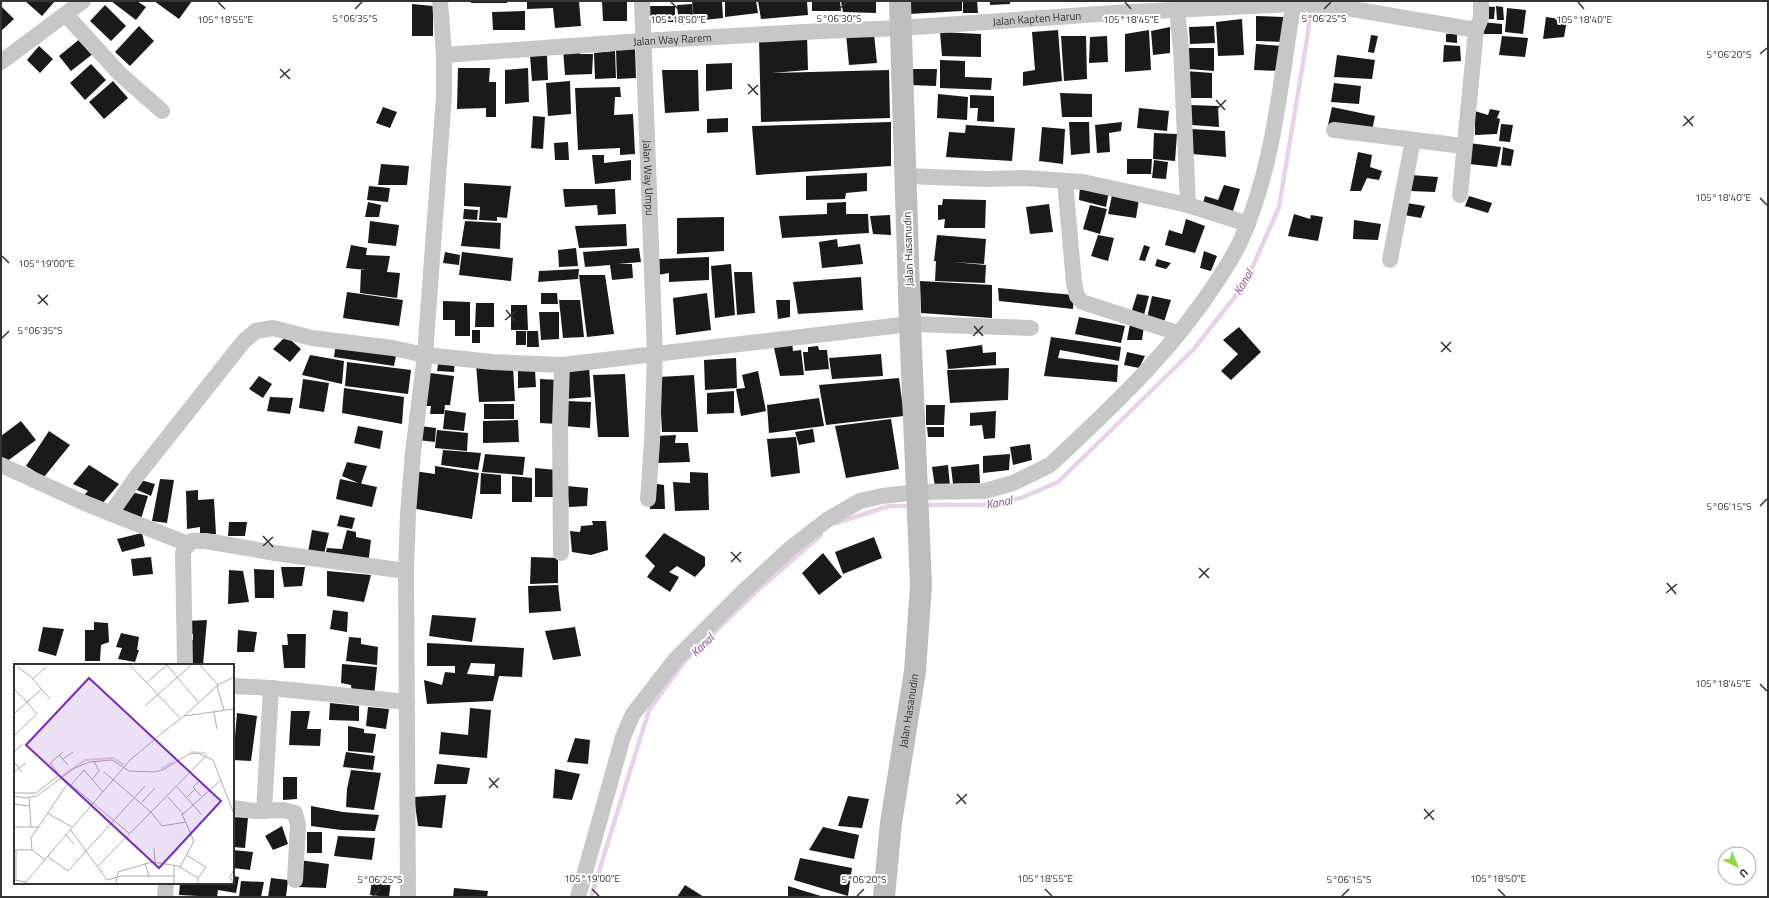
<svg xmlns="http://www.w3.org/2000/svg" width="1769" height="898" font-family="'Titillium Web',sans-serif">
<rect width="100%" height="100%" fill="#fff"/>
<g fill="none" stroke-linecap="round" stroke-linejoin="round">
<path stroke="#ead1eb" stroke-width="4.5" d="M923 505H984L1021 498 1058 482 1193 350 1245 284 1279 207 1307 39 1311 7
M836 523 889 506H912
M591 897 649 710 685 661 757 591 821 535"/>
</g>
<path fill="#1a1a1a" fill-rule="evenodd" d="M25 1H55L42 16Z
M111 1H137L146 7 136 20Z
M154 1H192L179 19Z
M471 1H507V3H471Z
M527 1H579L581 26 555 28 553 8 527 9Z
M602 1H627V21H603Z
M692 1H722L723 18 694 21Z
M725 1H756L758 13 725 17Z
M758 1H807L808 15 761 19Z
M812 1H840L841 11H812Z
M841 1H876V13L843 12Z
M908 1H962V11L909 14Z
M963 1H977L978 13H963Z
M990 1H1010V4L990 5Z
M412 4 433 6V36H412Z
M692 4 694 23 679 25 677 5Z
M105 5 126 26 111 41 90 21Z
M1 6 14 19 1 31Z
M648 6H675V22H648Z
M1482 6 1495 7 1494 19H1482Z
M1496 6 1503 7 1504 20H1497Z
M1507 8 1526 10 1523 34 1505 32Z
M525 11V30H493L492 12Z
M1256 16 1284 17 1283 42 1256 41Z
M1546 17 1567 20 1564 37 1543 39Z
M1242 19 1244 55 1218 56 1216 22Z
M1482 22 1502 24V34H1481Z
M139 26 154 41 130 66 115 52Z
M1214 26 1215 43 1190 44 1189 27Z
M1170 27V53L1153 55 1151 31Z
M1058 30 1062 81 1023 86V72L1035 70 1032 32Z
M1149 30 1151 70 1125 72V34Z
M940 32 981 34V57L942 56Z
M1457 33V43L1446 42V34Z
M846 34H874L877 63 849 65Z
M807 35 808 70 772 73 889 70 890 118 761 122 759 39Z
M1371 35 1378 36 1374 53 1368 52Z
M1061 36H1086L1087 79 1064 81Z
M1107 36 1108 62 1089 63 1090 37Z
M1502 36 1528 38 1525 57 1499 55Z
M81 38 94 53 71 71 59 56Z
M1256 44 1282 46 1280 71 1254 70Z
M1444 45 1460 46 1461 61 1443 62Z
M39 46 53 59 40 73 27 60Z
M578 48 580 54H593L592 74 565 75 563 49Z
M635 48 636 78 617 79 616 50Z
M1189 48H1214V71L1189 69Z
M615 51 616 78 595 79 594 53Z
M547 55 548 80 532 81 530 56Z
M1337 55 1375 60 1372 79 1334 77Z
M940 60 965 61V77L992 78 991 90 940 88Z
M732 63V89L706 91V64Z
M91 64 106 80 85 100 70 83Z
M458 68H490L489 82H496V117H486V108L457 109Z
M528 68 529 102 505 104V70Z
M910 69H937L936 86 910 85Z
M662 70H698L699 111 665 113Z
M1185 71 1212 73V98H1187Z
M113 81 128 98 104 119 89 102Z
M570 81 571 114 548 116 546 83Z
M1334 83 1361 86 1359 104 1331 102Z
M620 87 621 97H615L614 115 633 114 635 154 620 155V148L578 150 575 88Z
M1060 93 1092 94V117H1062Z
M938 94 968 97 967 120 937 118Z
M970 95 994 96V122L977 121 978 108H970Z
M1190 105 1218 106 1219 127 1192 125Z
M383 107 397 112 390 128 376 123Z
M1332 107 1375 116 1372 131 1328 125Z
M1139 108 1169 111 1167 131 1137 128Z
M1490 109 1500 111 1497 118 1500 119 1497 134 1475 135V111L1488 115Z
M533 116 545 117 543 149 531 148Z
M728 118V132L707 133V119Z
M891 122V166L756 175 752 126Z
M1069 122H1089L1090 153 1071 155Z
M1122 122 1121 131 1109 133 1110 152 1097 153 1095 125Z
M1501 124 1513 125 1510 142 1499 141Z
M966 125 1015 128 1012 161 946 157 949 132 965 133Z
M1042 127 1065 129 1063 164 1039 161Z
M1192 129 1225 131 1226 157 1192 154Z
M1154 133 1177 134 1175 161 1153 159Z
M568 142 569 160H555L554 143Z
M1469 143 1501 147 1497 167 1469 164Z
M1503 147 1514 150 1511 166 1501 165Z
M1358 152 1372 155 1370 167 1382 171 1379 180 1367 178 1361 191H1350Z
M592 155H604V163L631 160V180L595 184Z
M1127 159H1152L1151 174H1127Z
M1154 160 1168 162 1166 179 1152 178Z
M381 164 409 166 407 185H378Z
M867 173V191L846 193 845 199 806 200V176Z
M1411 175 1438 177 1435 192 1410 191Z
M464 183 511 186 507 218 497 217V221L479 220 480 207 464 206Z
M1080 184 1109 191 1106 207 1079 200Z
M1224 185 1240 189 1232 214 1202 206 1205 196 1218 200Z
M369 186 390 188 388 202 367 200Z
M563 189H615L616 214 598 215 597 205 565 207Z
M1112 195 1139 199 1136 218 1108 214Z
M1469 196 1492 203 1488 213 1465 206Z
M943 199 986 200 985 228H944L945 219 938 220V205H942Z
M368 202 381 205 379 217H365Z
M846 202V214H868L869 233 782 238 779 216 827 214V203Z
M1407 203 1425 206 1421 218 1404 215Z
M1049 204 1053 232 1030 234 1026 207Z
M1090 205 1107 209 1100 234 1083 229Z
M464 209 478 210 477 220 463 219Z
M1294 214 1310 219 1311 215 1323 217 1318 241 1288 236Z
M890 215 891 235 873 234 870 216Z
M724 217V251L677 254V218Z
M1186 219 1205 226 1195 253 1165 245 1169 230 1182 234Z
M1354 220 1381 224 1378 240 1353 239Z
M370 221 399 225 396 246 368 243Z
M465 221 501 223 500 249 461 246Z
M626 224 627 246 579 248 575 226Z
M937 235 986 239 984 264 952 262 986 265 985 283 935 281 936 261H934Z
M1098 235 1114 238 1108 261 1091 256Z
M837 239 838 247 860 244 863 264 822 268 819 242Z
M351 245 367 248 366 255 390 256 387 272 400 273 397 298 360 293 361 270H366L346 268Z
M1144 245 1150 247 1145 261 1139 260Z
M576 248 578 266 559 267 558 250Z
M639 248 641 262 618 264H632L633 278 612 280 610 265 585 267 583 252Z
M1204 251 1217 256 1211 271 1200 268Z
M445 252 460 255 459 265 443 263Z
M462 252 513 258 511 281 459 275Z
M709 257V280L669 282V273L658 275 659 259Z
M1157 259 1171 263 1166 269 1155 266Z
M731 264 735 315 715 318 711 266Z
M579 269 578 279 538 282 539 271Z
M734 272H752L755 313 737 315Z
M579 275H605L614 334 587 337Z
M861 277 863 310 798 314 793 282Z
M920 281 992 285V318L921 313Z
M998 288 1074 295 1073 309 999 301Z
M347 292 403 300 399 326 343 318Z
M541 293H557L558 304H541Z
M707 293 711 330 676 335 673 298Z
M1137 294 1149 296 1144 315 1132 310Z
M1152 296 1171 300 1164 322 1147 318Z
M559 300H580L584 337 563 338Z
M776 300H790V317L778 319Z
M443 301 470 302V336H455V320H443Z
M476 303H494V327H475Z
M511 305H527L528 330H511Z
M539 312H559V339L541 340Z
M1079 317 1125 326 1121 343 1075 334Z
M1130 324 1144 326 1142 340H1127Z
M1239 327 1261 352 1231 380 1221 371 1238 354 1223 340Z
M472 330H480V343H472Z
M516 331H526V345H516Z
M527 331H538L539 347H527Z
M286 336 301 349 290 362 273 349Z
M1051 337 1121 347 1119 361 1060 350 1058 358 1118 365 1117 382 1044 376Z
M792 342 793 351 801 350 804 375 780 376 773 343Z
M336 343 397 351 394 366 334 357Z
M982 345 983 353 996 352V365L948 369 946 350Z
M818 346 819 350H827L829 369 805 371 803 352H808V347Z
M1127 352 1145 356 1139 368 1124 365Z
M881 354 883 376 832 379 829 358Z
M310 355 344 361 342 384 302 375Z
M439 358 455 359 454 372 437 371Z
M736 358 737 388 705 390 704 360Z
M347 362 411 370 408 394 345 386Z
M476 364 513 366 515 401 479 402Z
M589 366 591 397 566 399V368Z
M1009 368 1008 400 950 403 947 370Z
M518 370H535L536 387 518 388Z
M758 371 766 411 741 416 736 389 745 388 742 375Z
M430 373 454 376 450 405H445L444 414H430L431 406H426Z
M625 374 629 437H598L593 375Z
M694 375 698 432H662L659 377Z
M259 376 272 384 263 398 249 389Z
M899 378 904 416 826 425 819 385Z
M303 379 329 383 324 412 299 408Z
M540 379 558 380 557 424 540 423Z
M344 388 404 397 402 424 342 413Z
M734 391V413L707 414V393Z
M270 397 293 398 290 414 267 411Z
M819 398 824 426 769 433 767 405Z
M565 401 591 402 590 428 564 426Z
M484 404H514V419H484Z
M926 405H945L944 425H926Z
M445 410 466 413 464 431 443 429Z
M996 411 995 438 984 439 982 425 970 426V413Z
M891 419 899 469 846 478 835 426Z
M518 420 519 442 483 443V421Z
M21 421 36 440 6 462 1 456V436Z
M358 426 383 431 380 449 354 443Z
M420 426 436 428 435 442 418 440Z
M927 427H944V437H928Z
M813 429 815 442 799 445 795 432Z
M437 430 468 433 467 451 435 448Z
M49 431 70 445 44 477 26 466Z
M676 435 675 443H688L690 462 656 463V436Z
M796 437 800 473 771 477 767 439Z
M1030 444 1032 460 1013 465 1010 447Z
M443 450 481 453 478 470 441 465Z
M485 454 525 457 523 475 482 472Z
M1010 454 1009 470 983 473V456Z
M347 462 367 466 361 484 342 476Z
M979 464 980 483 953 484 951 467Z
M89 465 119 484 102 504 84 495 88 491 73 484Z
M948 465 950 486 935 487 932 467Z
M435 466 479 473 472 519 411 508 414 471 435 474Z
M535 468 557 470V497H535Z
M690 472 708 473 709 510 675 511 673 482 690 483Z
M481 473 501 475V494H480Z
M512 476 532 478V502H512Z
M137 479 155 484 151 496 135 489Z
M160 479 174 480 167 523 152 521Z
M340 479 377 487 372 507 336 499Z
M650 483 664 485 665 509H650Z
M567 486 588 488 587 506 569 507Z
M198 490V500L214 499 216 534 200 535V527L187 529 186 491Z
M127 491 148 496 141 519 119 512Z
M340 515 355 518 352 529 337 526Z
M592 521H606L608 550 591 555 572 552 570 531 580 532 581 526 593 525Z
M229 522H247L245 536H228Z
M312 530 329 533 324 554 308 552Z
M347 530 356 532V537L371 540 368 565 324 559 327 548 342 549Z
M142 533 145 546 122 552 117 539Z
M664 533 705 557V566L695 577 677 566 669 572 679 577 670 592 647 577 655 566 645 556Z
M874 537 882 558 843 574 835 552Z
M823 553 842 577 819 595 802 573Z
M151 557 153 574 133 576 131 559Z
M531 557 558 558V583L530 584Z
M281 567H305L302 586 284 587Z
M254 569 274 570V598H255Z
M229 570 243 571 249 602 228 604Z
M327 571 371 575 364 602 327 596Z
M558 585 561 611 529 613 528 586Z
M333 610 348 612 347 632 330 629Z
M432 615 476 618 472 642 429 636Z
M207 620 203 665H187V640H193V634H187L186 621Z
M94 622 108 623 109 642 101 645 100 661H85V630H94Z
M43 627 64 629 56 656 38 651Z
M575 627 581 656 553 660 545 631Z
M238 630 257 632 254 652H237Z
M121 633 139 637 137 650H139L135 662 118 659 122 648 116 647Z
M287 634H306L305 668H284L282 645H288Z
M349 637 361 638V644L378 647 377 665 346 661Z
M427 643 524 648 522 677 499 676 493 701 427 704 424 680 442 685 445 672 455 673V666H427ZM471 663 495 664 494 676 467 674Z
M342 664 377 667 374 696 352 693 351 685 341 683Z
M330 703 359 706V721L329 720Z
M368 707 389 709 386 729 366 726Z
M470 708 491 710 487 758 439 754 441 732 468 735Z
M291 711H310L307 729H321L320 746 289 745Z
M237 713 257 716 251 761 233 760Z
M348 726 364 729V733L376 734 373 753 348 751Z
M575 738 590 740 588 764 567 762Z
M346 752 375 756 373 770 343 767Z
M437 764 470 768 467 784H434Z
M555 769 580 774 572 800 553 798Z
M351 770 381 773 374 810 346 807 347 789Z
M283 777H297V799L283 800Z
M446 795 442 828 418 826 414 797Z
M848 796 869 799 862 828 838 826Z
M311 806 343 812 379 815 375 831 341 830 311 826Z
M233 817 248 818 245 848 233 847Z
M282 826 288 844 273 850 265 836Z
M823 827 859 835 854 859 809 850Z
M307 832H322V853H307Z
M338 836 375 838 372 860 334 856Z
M233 850 253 852 250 870 233 868Z
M800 858 852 868 848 896 794 880Z
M299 860 329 864 326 888 297 887Z
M233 876 239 877 236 893 218 890 217 897 179 895 180 883H233Z
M271 878 288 880 286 897H268Z
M372 879 391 880 389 897 370 895Z
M241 881 264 882 261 897H239Z
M685 885 704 897H677Z
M788 886 824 897H788Z
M454 888 488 891 487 897H453Z"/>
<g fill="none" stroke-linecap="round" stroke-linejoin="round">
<g stroke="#c7c7c7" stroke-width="16">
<path id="s1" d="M642 1 655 354 652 442 648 499"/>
<path d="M66 15 120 74 162 111"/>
<path d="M1476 30 1481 18V1"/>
<path id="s2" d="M444 55 642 41 823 31 901 28 1113 13 1293 4 1329 5 1476 30 1460 195"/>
<path d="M1 62 83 1"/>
<path d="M1334 130 1463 146"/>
<path d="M906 176 985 179 1023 178 1083 182 1188 205 1181 48 1177 10"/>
<path d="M1065 181 1074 283 1077 296 1082 302 1178 333"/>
<path d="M1188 205 1248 224"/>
<path d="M1390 260 1413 140"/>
<path d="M1 465 87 504 188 544"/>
<path d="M111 513 137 476 244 341 256 331 273 328 312 338 393 348 425 355 444 96V55L440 1"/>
<path d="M561 553 560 426 562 365"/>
<path d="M185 665 183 553 184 549 192 541H206L275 553 406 571"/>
<path d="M233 686 271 688 407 702"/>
<path d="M233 808 255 811 283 810 295 813 298 825 295 880"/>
<path d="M264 811 271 688"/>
<path d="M165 897 166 883"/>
<path d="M408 897 406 571 408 514 413 452 425 355 493 362 562 365 910 324 1031 328"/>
<path d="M578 897 623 737 633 714 675 660 745 590 792 547 827 520 860 501 882 496 917 492 985 491 1013 483 1050 465C1109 410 1169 354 1213 287 1223 272 1234 256 1241 240 1275 164 1280 81 1294 1"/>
</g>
<path stroke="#bdbdbd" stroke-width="22" id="s3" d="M884 897 891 823 915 671 921 585 910 324 900 1"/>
</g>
<path fill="none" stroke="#333" stroke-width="1.5" d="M218 2 225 9M671 2 678 9M1125 2 1131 9M1578 2 1584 9M355 9 362 2M839 9 847 2M1324 9 1331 2M1760 54 1767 48M280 69 290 79M280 78 290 69M748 84 758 95M748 94 758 85M1216 100 1225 110M1216 110 1226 100M1684 116 1693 126M1683 126 1694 116M1760 198 1767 205M2 256 9 263M38 295 48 305M38 304 48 295M506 310 515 321M505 320 516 311M974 326 983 336M973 336 983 326M2 338 9 331M1441 342 1451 352M1441 352 1451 342M1760 506 1767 499M263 536 273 547M263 546 273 537M731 552 741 562M731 562 741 552M1199 568 1209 578M1199 578 1209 568M1667 583 1676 594M1666 593 1677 584M1760 684 1767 691M489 778 498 788M489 788 499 778M957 794 966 804M956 804 967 794M1424 809 1434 820M1424 819 1434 810M592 889 599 896M1045 889 1052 896M1498 889 1505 896M373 896 380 889M857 896 864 889M1342 896 1349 889"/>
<g text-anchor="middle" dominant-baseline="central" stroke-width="4" stroke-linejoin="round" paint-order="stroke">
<g font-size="11" fill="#333" stroke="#fff">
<text stroke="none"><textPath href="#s2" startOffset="594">Jalan Kapten Harun</textPath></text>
<text stroke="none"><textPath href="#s2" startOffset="229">Jalan Way Rarem</textPath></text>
<text stroke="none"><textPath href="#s1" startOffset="177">Jalan Way Umpu</textPath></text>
<text transform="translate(908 249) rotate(-92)">Jalan Hasanudin</text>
<text stroke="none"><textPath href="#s3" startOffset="188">Jalan Hasanudin</textPath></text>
</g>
<g font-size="12" font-style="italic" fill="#8b468f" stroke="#fff">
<text transform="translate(1243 282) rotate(-59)">Kanal</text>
<text transform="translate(999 502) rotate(-10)">Kanal</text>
<text transform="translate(702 645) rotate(-44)">Kanal</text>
</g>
</g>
<g transform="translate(14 664)">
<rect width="220" height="220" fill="#fff"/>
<path fill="none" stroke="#ead1eb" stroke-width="2" d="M176 88 192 89M147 105 159 98M48 112 71 96 99 94 110 101"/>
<path fill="none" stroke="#adadad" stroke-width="1" d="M116 1 166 54M153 1 184 38M186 1 204 21M4 3 17 13 36 35M19 15 32 3M133 18 153 1M203 22 210 46M0 25 13 38 0 50M131 42 177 1M200 48 203 65M170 52 204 21 220 13M0 72 23 50 13 38 28 25M0 88 9 80M49 88 36 99 45 111 115 169M45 91 54 101M49 95 59 88M0 98 8 108M0 108 12 99M90 108 137 148 193 91M78 116 85 107 80 97M184 118 179 123 187 132M57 121 70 106 89 128M163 123 188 151M0 129H22L45 111M0 132 10 134 23 132 59 105 75 98 98 96 115 107 140 108 149 106 175 90 184 89 199 96 220 150M154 133 169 150 207 116M15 134 17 163M172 134 181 125M128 138 141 124M0 140 15 142M33 149 58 163M0 163H25M56 165 93 216 107 212H160M52 171 60 180M140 184 141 198M0 186H18L30 195M2 186V216M18 186 17 174 54 119M172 191 192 203 184 214V219M33 192 54 207 131 122M131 199 135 213M160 201V219M84 202 137 148 148 162 172 158M166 203 180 177 168 150M0 216 12 218M11 219 116 96 152 66 170 52 220 45M102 219 104 208 138 198 164 202 184 214M219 219 216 213 220 206"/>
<path fill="#7b2cbf" fill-opacity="0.15" stroke="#7b2cbf" stroke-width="2" d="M75 14 207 137 145 204 12 81Z"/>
<rect width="220" height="220" fill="none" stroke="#333" stroke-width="2"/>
</g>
<g font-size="10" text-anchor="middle" fill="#333" stroke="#fff" stroke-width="4" stroke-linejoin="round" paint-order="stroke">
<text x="355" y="22">5°06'35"S</text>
<text x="839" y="22">5°06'30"S</text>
<text x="1324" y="22">5°06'25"S</text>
<text x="225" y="23">105°18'55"E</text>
<text x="678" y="23">105°18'50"E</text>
<text x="1131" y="23">105°18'45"E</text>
<text x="1584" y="23">105°18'40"E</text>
<text x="1729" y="58">5°06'20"S</text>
<text x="1723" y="201">105°18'40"E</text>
<text x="46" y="267">105°19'00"E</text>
<text x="40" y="334">5°06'35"S</text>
<text x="1729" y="510">5°06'15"S</text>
<text x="1723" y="687">105°18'45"E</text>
<text x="592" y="882">105°19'00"E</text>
<text x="1045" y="882">105°18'55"E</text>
<text x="1498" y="882">105°18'50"E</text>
<text x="380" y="883">5°06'25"S</text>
<text x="864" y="883">5°06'20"S</text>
<text x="1349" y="883">5°06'15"S</text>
</g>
<rect width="1769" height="898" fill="none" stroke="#333333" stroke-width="4"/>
<g transform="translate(1737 866) rotate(137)"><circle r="19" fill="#ffffff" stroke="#adadad"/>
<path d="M0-3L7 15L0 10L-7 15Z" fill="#92d846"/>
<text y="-6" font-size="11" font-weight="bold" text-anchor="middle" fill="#333333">U</text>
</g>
</svg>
